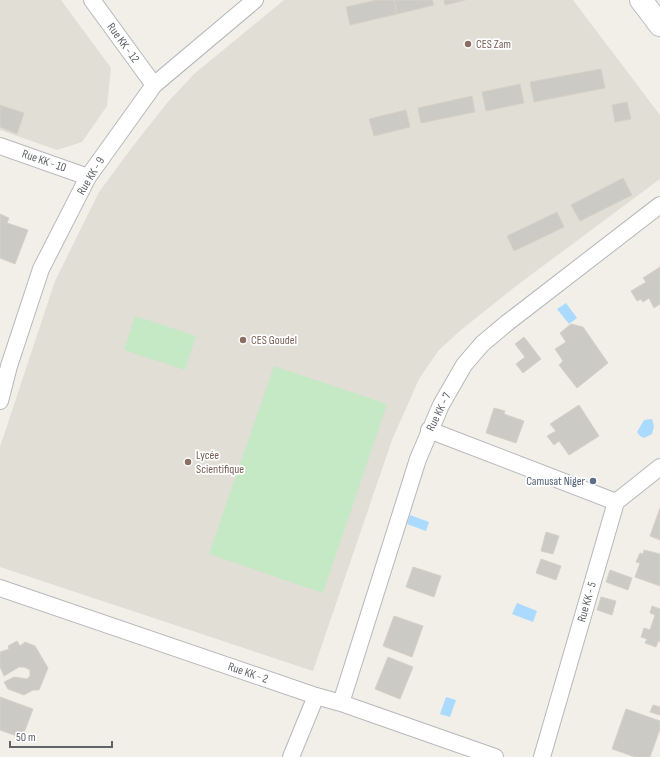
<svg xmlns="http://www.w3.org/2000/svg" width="660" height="757" font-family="'Sofia Sans Condensed',sans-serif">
<rect width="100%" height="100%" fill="#f1efe8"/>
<path fill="#e1ded6" d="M0 0H61L111 68 107 106 82 142 57 150 0 130Z
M284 0H573L660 115V179L516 286 461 330 439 350 419 379 392 440 313 671 0 567V447L55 281 99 192 133 146 167 103 194 74Z"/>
<path fill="#c5e8c5" d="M135 316 196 336 185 370 124 350Z
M274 366 387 404 323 593 209 554Z"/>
<path fill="#aadaff" d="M566 303 577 318 569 324 557 309Z
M652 419 654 426 652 434 644 438 640 436 637 432 644 420Z
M410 515 429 522 426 531 407 524Z
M517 603 537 611 533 622 512 614Z
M446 697 456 700 450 717 440 714Z"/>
<path fill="#cccac5" stroke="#d6d1c6" d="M377 0H394L397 14 350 25 346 7Z
M394 0H432L434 5 397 14Z
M444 0H465L445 5Z
M601 69 605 88 534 102 530 82Z
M520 84 524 103 486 111 482 92Z
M472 96 475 112 421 123 418 108Z
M627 102 631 119 615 122 612 105Z
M0 105 24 113 17 134 0 127Z
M406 110 410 127 374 136 369 119Z
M623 178 632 195 580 221 571 205Z
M557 212 564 227 514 251 507 236Z
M0 214 9 218 7 223 28 230 15 264 0 258Z
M660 267V304L654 308 649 298 643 302 641 299 637 301 631 291 646 282 643 278Z
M571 324 583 327 608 363 577 388 559 365 563 361 555 349 566 342 560 333Z
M524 337 541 359 523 373 516 364 525 357 515 344Z
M579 405 599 436 569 455 559 441 554 445 547 436 556 431 550 424Z
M494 408 505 411 504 414 524 421 516 443 486 433Z
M660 508V540L650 536Z
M546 532 559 536 553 554 541 551Z
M644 550 660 554V586L635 577 640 563 636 562 640 553 643 554Z
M541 559 561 566 556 580 536 573Z
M413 567 441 576 434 597 406 587Z
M610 570 632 578 628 590 606 582Z
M601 597 616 601 612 615 597 610Z
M652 606 660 609V642L658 641 656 647 645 643 647 639 641 637 644 628 650 630 655 615 650 613Z
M394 616 423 626 412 657 383 646Z
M17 641 20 646 25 642 35 646 48 668 39 690H33L24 695 8 689 4 682 14 677 27 679 30 676V670L24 667H19L4 676 0 667V652L9 649 8 646Z
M388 657 413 667 400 699 375 689Z
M0 697 33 709 22 738 0 730Z
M653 705 660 707V715L650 712Z
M626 709 660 721V729L650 757H635L612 749Z"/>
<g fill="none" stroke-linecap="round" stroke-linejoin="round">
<defs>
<path id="street" d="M92 0 154 85
M0 146 88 177
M0 401 9 366 41 269 88 177 154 85 255 0
M429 430 616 502
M0 588 316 696 341 703 495 757
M341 703 418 459 441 405 464 365 482 344 507 323 660 205
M291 757 316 696
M542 757 616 502 660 467"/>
<path id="secondary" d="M641 0 660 25"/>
</defs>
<use href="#street" stroke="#b5b8bc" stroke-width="18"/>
<use href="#secondary" stroke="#b6babf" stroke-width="24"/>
<use href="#street" stroke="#fff" stroke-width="16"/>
<use href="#secondary" stroke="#fff" stroke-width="22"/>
</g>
<g fill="#8d6e63" stroke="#fff" stroke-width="1.5">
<circle cx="468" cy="44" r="4"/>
<circle cx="243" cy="340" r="4"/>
<circle cx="188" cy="462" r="4"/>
</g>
<circle fill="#5c6f8a" stroke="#fff" stroke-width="1.5" cx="593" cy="481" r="4"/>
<g text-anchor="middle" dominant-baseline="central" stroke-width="3.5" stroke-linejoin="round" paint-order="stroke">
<g font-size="12" fill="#5f6368" stroke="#fff">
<text transform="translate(123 43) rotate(54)">Rue KK - 12</text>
<text transform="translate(44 161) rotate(19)">Rue KK - 10</text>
<text transform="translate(91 176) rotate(-59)">Rue KK - 9</text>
<text transform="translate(439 412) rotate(-64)">Rue KK - 7</text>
<text transform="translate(587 602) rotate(-74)">Rue KK - 5</text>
<text transform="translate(248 673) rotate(19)">Rue KK - 2</text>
</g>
<g font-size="12" fill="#785e54" stroke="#fff" text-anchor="start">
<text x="476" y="44">CES Zam</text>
<text x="251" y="340">CES Goudel</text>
<text x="196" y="455">Lycée<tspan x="196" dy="14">Scientifique</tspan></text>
</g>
<g font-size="12" fill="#4e5e75" stroke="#fff" text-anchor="end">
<text x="585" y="481">Camusat Niger</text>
</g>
</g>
<path d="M10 741v6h102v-6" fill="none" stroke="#5f6368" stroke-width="2"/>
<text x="16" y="741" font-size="12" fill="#5f6368" stroke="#ffffff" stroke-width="3" paint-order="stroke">50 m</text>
</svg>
